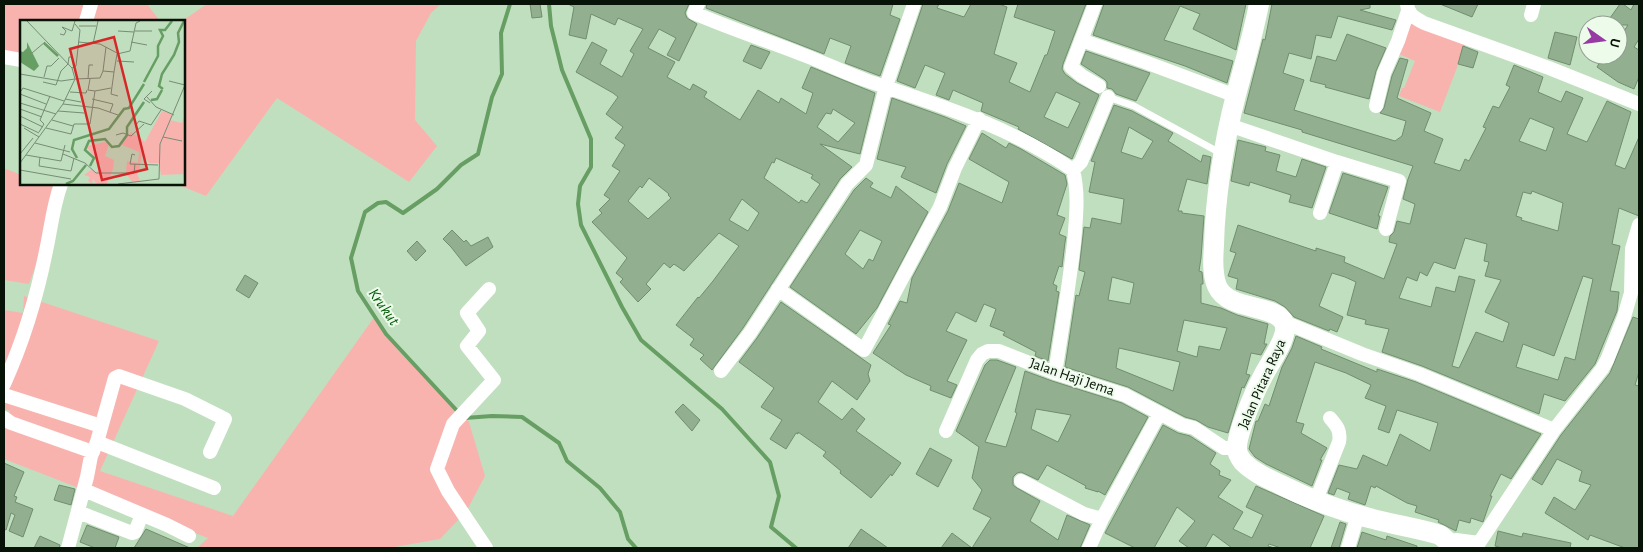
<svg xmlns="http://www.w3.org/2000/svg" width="1643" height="552" font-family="'Alegreya Sans',sans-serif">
<rect width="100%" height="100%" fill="#c0dfbe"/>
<path fill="#f9b3af" d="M4 4H147L160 21H21V62L4 53Z
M207 4H441L431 13 416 41 415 120 437 146 409 182 277 98 206 196 176 184H184V21H182Z
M1411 23 1466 44 1440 112 1399 96 1402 88H1404L1415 61 1399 54Z
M4 168 21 175V184H46L63 190 29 284 4 280Z
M24 296 159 341 100 471 233 516 375 316 397 349 469 422 485 476 466 512 440 539 389 548H197L208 538 4 459V435L10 411 4 409V310L23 313Z"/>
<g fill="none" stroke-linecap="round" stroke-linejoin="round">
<path stroke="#669e63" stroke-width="4" d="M549 4 551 26 562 70 591 139V167L580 186 578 204 581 225 622 307 641 340 722 409 770 462 779 496 771 527 796 548
M460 414 386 334 358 291 351 258 365 212 378 203 386 202 403 213 437 189 461 165 478 154 492 97 502 74 501 33 510 4
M465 418 492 416 522 417 559 443 567 461 600 488 620 512 628 539 636 548"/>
</g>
<path fill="#92b08f" stroke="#718d6f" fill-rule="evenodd" d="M530 4H540L542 17 532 18Z
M568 4H689L685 13 687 18 697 24 679 61 667 55 676 38 659 29 648 48 675 62 667 77 690 90 693 84 707 92 704 97 740 120 758 90 779 103 781 98 806 114 813 93 802 88 811 67 875 93 860 154 820 144 852 167 840 179 743 328 712 370 700 359 704 355 690 345 694 339 676 325 698 297 699 298 713 281 739 246 719 233 684 271 674 264 670 268 664 263 646 284 651 289 638 302 620 282 623 279 616 273 627 258 592 222 602 213 599 210 610 199 604 195 620 171 612 166 625 145 615 138 623 127 606 114 618 97 613 93 576 72 592 42 607 50 600 64 622 77 634 54 630 51 643 29 618 18 615 25 591 14 586 39 569 35 574 7ZM833 109 855 123 838 142 817 127 826 113 831 114ZM776 158 813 175 811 178 820 184 807 203 801 200 799 203 764 178 772 162 774 163ZM649 178 669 194 668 195 671 198 648 219 628 201 640 186 642 188ZM742 199 759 213 748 231 729 220Z
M707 4H893L890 15 900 19 880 76 845 63 851 46 830 38 824 54 706 8Z
M923 4H939L937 8 964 17 971 4H999L1007 7 994 54 1017 63 1009 82 1030 92 1045 55H1047L1055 31 1014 17 1018 4H1086L1063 64 1062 69 1065 74 1077 83 1099 95 1072 159 1018 129 1019 127 981 111 983 103 953 90 949 100 936 95 945 73 925 65 915 88 897 81ZM1056 92 1080 103 1068 128 1044 117Z
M1104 4H1246L1236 50 1193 29 1200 14 1180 6 1164 40 1233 61 1227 83 1185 66 1093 35Z
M1272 4H1370V8L1360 10 1396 20 1392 30 1338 16 1331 38 1316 35 1311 59 1289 53 1283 73 1304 80 1294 110 1395 141 1402 136 1406 121 1380 113 1384 108 1392 76 1400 58 1408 60 1397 98 1431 113 1424 131 1443 139 1434 163 1460 171 1465 159 1469 161 1486 128 1483 127 1493 106 1499 108 1510 87 1506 85 1514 65 1543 77 1538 92 1561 102 1566 91 1583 98 1567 134 1587 142 1607 101 1631 112 1615 165 1625 169 1639 137V216L1619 208 1612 244 1620 246 1610 291 1619 292 1617 311 1595 364 1565 401 1544 394 1539 414 1422 366 1382 352 1389 329 1365 324 1366 320 1347 315 1356 282 1345 277 1332 273 1319 306 1343 317 1337 332 1330 329 1329 331 1294 317 1285 307 1275 301 1236 289 1238 279 1228 276 1236 253 1230 251 1238 225 1316 251V248L1345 257 1344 262 1384 279 1397 244 1389 242 1390 236 1394 232 1397 221 1410 224 1415 204 1403 199 1408 179 1413 166 1302 132V130L1244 113 1263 39 1265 40ZM1530 118 1554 128 1546 151 1519 141ZM1532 191 1563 203 1558 231 1521 220 1522 218 1516 216 1523 192 1531 194ZM1465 238 1487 244 1484 261 1489 262 1485 276 1501 280 1485 312 1509 323 1503 342 1476 332 1459 368 1452 366 1475 280 1459 276 1455 292 1436 287 1431 307 1399 298 1407 277 1417 281 1420 272 1427 276 1434 262 1455 269ZM1583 276 1593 279 1575 360 1565 357 1558 380 1516 367 1523 344 1554 356Z
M1440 4H1478L1472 17Z
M1620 4H1623L1631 10 1634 4H1639V39L1634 47 1639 50V77L1634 89 1618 82 1597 67 1604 55H1618V40L1628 25H1605Z
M1555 32 1577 37 1570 65 1548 58Z
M1347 34 1386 48 1376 71 1369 99 1325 87 1326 85 1310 81 1317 56 1336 61Z
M751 45 770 52 761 69 743 61Z
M1463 46 1478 52 1473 68 1458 64Z
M1086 51 1150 73 1136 101 1116 94 1112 89 1107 88V82L1104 79 1081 64Z
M892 98 945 117 966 126 947 164 936 193 901 177 906 167 877 159Z
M1114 105 1132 111 1173 133 1168 141 1201 162 1203 155 1211 157 1207 184 1187 179 1178 211H1182V213L1204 216 1201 258 1199 271 1202 272 1203 282V284H1201V303L1221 308 1237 315 1268 324 1264 344H1267L1261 355 1251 353 1246 374 1250 375 1244 388 1242 387 1228 433 1208 427 1196 420 1185 417 1128 387 1065 367 1076 295 1079 296 1085 272 1079 270 1084 227 1090 228 1092 218 1121 224 1124 199 1089 192 1095 162 1091 161ZM1129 127 1153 141 1142 159 1121 152ZM1112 277 1134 283 1130 304 1108 300ZM1184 320 1227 328 1220 350 1199 346 1197 357 1177 351ZM1119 348 1180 362 1173 391 1116 368Z
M982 133 1006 148 1009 143 1021 149 1065 175 1067 184 1057 215 1065 218 1059 234 1066 237 1065 242 1062 267 1059 266 1053 284 1057 286 1056 291 1059 292 1048 361 1035 356 1036 352 1003 335 1005 332 990 326 996 309 984 304 976 322 956 312 946 331 967 340 947 381 957 385 951 398 930 390 931 386 906 375 873 353 891 325 888 324 900 301 907 303 912 278 948 211 959 183 1002 203 1009 182 969 159Z
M1238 140 1266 147 1265 151 1280 155 1276 171 1296 177 1302 159 1326 167 1312 208 1289 202 1291 195 1250 182 1249 186 1231 181Z
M1343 173 1388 187 1378 216H1380L1377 229 1329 213Z
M866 178 873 183 870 187 891 198 896 186 928 212 877 308 856 334 790 287 854 190ZM860 230 882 241 873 261 869 259 863 269 845 254Z
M452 230 464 242 466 240 471 246 488 237 493 247 466 266 451 247 443 239Z
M417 241 426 251 416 261 407 251Z
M245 275 258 283 249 298 236 290Z
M781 302 871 365 868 374 870 381 857 400 832 381 818 402 842 420 852 408 865 419 856 431 901 463 892 476 891 474 871 498 840 473 841 471 823 456 826 452 798 432V434L796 433 786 449 770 439 782 420 761 407 774 388 739 362 757 338Z
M1633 317 1639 319V372L1635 385 1639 386V548H1625L1590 535 1588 540 1545 513 1554 497 1575 510 1591 485 1579 481 1582 471 1557 459 1542 485 1532 479 1561 435 1610 373Z
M1296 336 1322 347 1321 349 1377 372V369L1416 382 1541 434 1511 479 1501 474 1490 496H1492L1483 522 1471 518 1470 523 1459 520 1456 531 1438 522 1439 520 1415 512 1417 506 1407 503 1376 486 1375 488 1371 486 1365 505 1348 499 1350 493 1337 488 1334 495 1328 493 1339 465 1357 469 1363 455 1387 466 1400 434 1430 451 1438 423 1397 410 1389 433 1378 429 1386 406 1365 398 1371 385 1346 373 1315 362 1296 422 1304 424 1301 433 1327 448 1320 460H1322L1312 486 1266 464 1255 457 1249 449 1256 421H1258L1265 404 1269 406 1282 367 1292 348Z
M990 360H997L1016 367 985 442 1006 447 1017 413 1015 412 1025 371 1052 381 1122 403 1148 417 1105 495 1098 491V492L1085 488 1086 486 1047 465 1038 480 1021 472 1017 473 1013 477V485L1017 488 1040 501 1030 521 1058 540 1067 515 1090 525 1080 548H941L952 533 972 548 991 518 973 509 982 490 972 478 979 447 956 431 985 365ZM1036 409 1071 415 1058 442 1031 429Z
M683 404 700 420 692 431 675 412Z
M1163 425 1178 433 1190 436 1216 453 1210 464 1220 471 1219 475 1231 480 1218 497 1243 512 1233 529 1252 538 1263 515 1246 507 1256 486 1324 516 1310 548H1281L1269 544 1268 546 1274 548H1232L1213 534 1205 548H1189L1179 541 1195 521 1177 507 1154 548H1135L1105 533Z
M930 448 952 460 938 487 916 474Z
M4 463 24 472 14 496 17 497 15 502 33 509 23 537 9 531 15 515 11 513 6 530 4 529Z
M59 485 75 489 71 505 54 500Z
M1340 522 1346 524 1339 548H1331Z
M87 525 119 537 115 548H95L80 542Z
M146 529 190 548H134Z
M861 529 888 548H848Z
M1498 531 1522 537 1523 533 1571 543 1570 548H1502L1495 546Z
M1362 532 1386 540 1387 536 1417 546V548H1357Z
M40 536 60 545 59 548H34Z"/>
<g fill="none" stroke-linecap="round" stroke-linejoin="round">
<path stroke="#fff" stroke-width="7" d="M1108 97 1134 106 1222 154"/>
<path stroke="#fff" stroke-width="14" d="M698 4 694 13C729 28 765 40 801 54 823 62 845 73 868 81 939 105 1011 127 1073 170 1079 194 1076 218 1074 243 1069 286 1062 329 1055 373
M1095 4 1071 67 1082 76 1099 86
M1407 4C1408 15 1415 18 1424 23L1549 68 1639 104
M1531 15 1534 4
M86 21 91 4
M1081 40 1145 62 1236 96
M4 57 21 60
M1376 106 1384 73 1398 41 1408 11
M1229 125 1337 162 1399 181 1386 229
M1073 170 1081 162 1108 97
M1320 213 1337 162
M778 289 864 350 940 207 955 168 979 119
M1284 322 1362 354 1419 374 1554 430
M721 371 750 333 847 184 866 165 886 86 914 4
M4 384C23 342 37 296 46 251 51 228 53 206 61 184
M4 395 101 426
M4 418 11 423 93 452
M946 431 977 360 982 354 988 351H999L1055 373 1125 395 1182 425 1194 428 1224 448H1237
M97 442 214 488
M1021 481 1084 514 1102 519
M84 490 167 525 189 536
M1316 500 1339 442C1341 431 1337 426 1330 418
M78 512 132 533 135 532 139 522
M1448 544 1456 540 1479 543 1554 430 1602 369 1607 360 1624 317 1631 293 1632 249 1639 225
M68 548 87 477 91 456 97 442 115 378 119 376 185 399 225 419 210 452
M486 548 448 491 437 469 453 424 494 380 467 346 479 331 467 313 489 289
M1089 548 1102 519 1159 414
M1348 548 1358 515"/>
<path stroke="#fff" stroke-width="20" d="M1259 4C1253 35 1244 65 1236 95 1224 141 1215 198 1214 245 1213 258 1212 274 1217 286 1228 312 1276 303 1284 323 1290 336 1268 365 1262 378 1255 391 1236 435 1237 449 1237 453 1240 458 1243 462 1253 472 1266 478 1279 484 1311 500 1346 513 1381 521 1401 526 1421 529 1440 535L1446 540 1450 548"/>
</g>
<g text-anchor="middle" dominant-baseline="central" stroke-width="4" stroke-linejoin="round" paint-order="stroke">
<g font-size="15" fill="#081308" stroke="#ecfbea">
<text transform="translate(1072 377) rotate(19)">Jalan Haji Jema</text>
<text transform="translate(1262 384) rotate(-66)">Jalan Pitara Raya</text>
</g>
<g font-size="16" font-style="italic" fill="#045a08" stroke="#ecfbea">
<text transform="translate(384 307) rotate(55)">Krukut</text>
</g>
</g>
<g transform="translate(20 20)">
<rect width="165" height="165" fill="#c0dfbe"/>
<path d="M142 91 152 94 150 100 162 103 165 95V159L163 154 141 155 139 143H129L122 133 119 152 116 151 120 161 112 162 106 153 107 141 118 143 119 132 100 124 111 112 125 122ZM85 122 89 124 85 136 94 140 93 149 87 164H77L73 159 72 164 68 161 70 157 64 155 72 149 76 153 81 146 66 126Z" fill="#f9b3af"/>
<path d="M7 22 19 46 14 51 0 42V31L3 32 7 28Z" fill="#669e63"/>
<path fill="none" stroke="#669e63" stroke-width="2.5" d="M24 23 38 36M124 62 138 36V26L143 16 140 10H145L152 1M143 69 139 66 142 54 154 35 159 22 158 13 164 1M131 80 137 79 142 70M57 138 52 129 54 120 89 109 104 89 109 88 124 64M70 146 74 138 65 130 69 121 85 119 92 127 99 126 107 115V107L124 82M46 164 53 161 66 145"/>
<path fill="none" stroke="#768d75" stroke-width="1" d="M59 6H76M98 11 114 12M115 11H132M40 14 44 15 46 11 42 7 52 11 55 1M58 22 80 24 97 33M111 22 127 25M73 24 78 1M12 33 25 22M97 41 114 42M52 48 56 46 60 10 55 4M83 51 86 27M94 52 91 74 98 76M0 54 41 61 55 59 52 48 7 1M24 57 27 46H31L39 38M68 59 69 45H73M70 59 68 70 75 71M149 61 165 65M23 62 36 65 41 51 48 44 49 37H53M1 71 3 68 44 81M50 72 66 73 67 70M0 74 26 84M127 77 136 87 154 95M45 79 61 82M72 79 93 84 90 92M0 83 36 94M130 83 124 79 132 71M43 84 78 88 98 95M0 89 22 97M38 91 64 93M0 96 23 107M32 100 53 106M0 104 19 113M116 105 119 101 131 105 141 90M4 108 19 117M26 108 51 114 54 104H70L75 71 91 68M19 112 24 104 20 100 30 76M96 115 103 113 111 116 124 104M143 117 162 121M15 123 50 132M0 134 13 118M43 134 65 143 76 153H114L115 144M6 135 41 141 45 125M115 135 112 134 110 144 138 145M20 137 19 146 51 151 54 138M0 143 43 84 55 59 80 58 83 51 94 52 97 34 110 31 116 3 120 1M0 150 51 159M98 164 139 159 140 124 165 65"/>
<path fill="#d62828" fill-opacity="0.15" stroke="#d62828" stroke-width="2.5" d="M94 17 127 149 82 160 50 29Z"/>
<rect width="165" height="165" fill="none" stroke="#081308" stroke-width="2.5"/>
</g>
<rect width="1643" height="552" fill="none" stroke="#081308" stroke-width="10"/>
<g transform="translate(1603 40) rotate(104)"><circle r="24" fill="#ecfbea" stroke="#919e90"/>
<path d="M0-4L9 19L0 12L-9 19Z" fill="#983aa3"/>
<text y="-8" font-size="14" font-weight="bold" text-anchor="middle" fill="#081308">U</text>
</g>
</svg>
